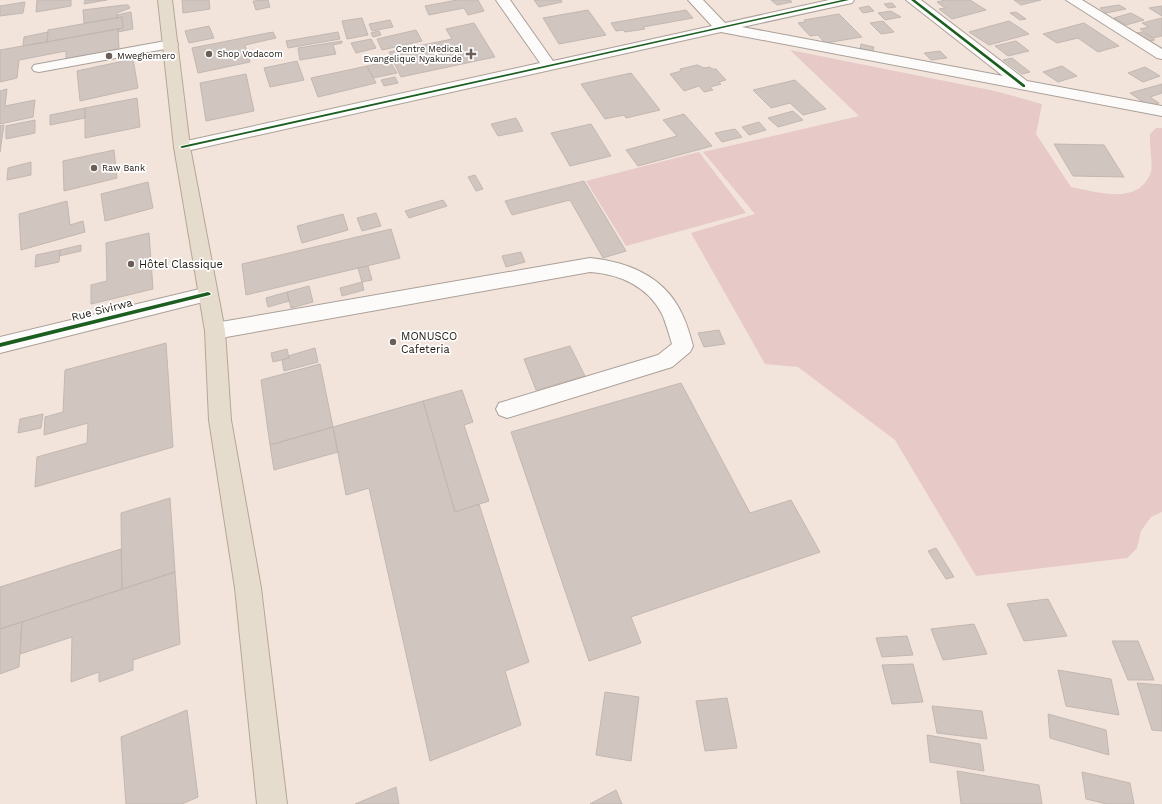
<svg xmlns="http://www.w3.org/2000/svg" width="1162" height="804" font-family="'Work Sans',sans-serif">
<rect width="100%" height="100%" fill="#f2e4db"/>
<path fill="#e7c9c7" d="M790 50 995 91 1042 104 1036 134 1071 187C1097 192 1139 206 1151 172 1153 163 1149 145 1150 134L1156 128H1162V512L1151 517 1141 531 1137 548 1127 558 976 576 895 440 798 367 765 364 691 233 755 214 703 152 859 116Z
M699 152 746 213 626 246 586 181Z"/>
<path fill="#d1c5c0" stroke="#c3b7b2" d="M37 0H71V6L36 12Z
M85 0H107L84 4Z
M182 0H209L210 9 183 13Z
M268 0 270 7 256 10 253 1Z
M457 0H478L484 11 468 15 464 8 429 15 425 6Z
M534 0H561L562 2 539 7Z
M771 0H790L792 2 777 5Z
M945 0H970L986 10 952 19 939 9 945 8 937 2Z
M1014 0H1041L1021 5Z
M25 2 23 13 0 16V6Z
M892 3 896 7 888 8 884 4Z
M124 5H128L130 8 117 13V18L84 23 83 10Z
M1119 5 1126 9 1106 13 1100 8Z
M869 6 874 11 863 13 859 8Z
M1162 6V16L1149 8Z
M588 10 606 35 559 44 543 18Z
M686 10 693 18 643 27 645 29 625 32 623 30 616 31 611 23Z
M891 11 901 17 885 20 878 13Z
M131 12 133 29 118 32V29L123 28 122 17 117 18V15Z
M1016 12 1026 19 1020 20 1010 13Z
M1131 13 1144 20 1126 25 1114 18Z
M839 14 862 37 825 43 818 35 810 36 798 23 805 22 804 20Z
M122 17 123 28 47 42 48 30Z
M362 18 368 35 347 39 342 21Z
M1162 18V36L1153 38 1140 29 1149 27 1142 23Z
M390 20 393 27 372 31 369 24Z
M883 21 894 32 881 34 870 23Z
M1009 21 1029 34 989 45 969 32Z
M474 23 495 57 401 77 389 52 452 39 446 29Z
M1084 23 1119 46 1098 52 1078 38 1057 43 1043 34Z
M209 26 214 38 189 43 185 31Z
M118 29 119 50 66 60V51L19 60 17 78 0 82V50Z
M416 30 422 41 382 50 377 39Z
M379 31 381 35 373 37 371 33Z
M48 32 47 42 23 46 24 37Z
M273 32 276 38 245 45 250 62 198 73 192 48Z
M338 32 340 39 288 48 286 41Z
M1142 32 1155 40 1149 41 1136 33Z
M371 39 376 48 356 53 351 43Z
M342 41V43L333 45 336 54 300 60 298 48Z
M1016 41 1029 51 1008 56 995 46Z
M861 44 874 47 873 51 860 49Z
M940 51 947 58 931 60 924 53Z
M1012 58 1030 72 1022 74 1003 60Z
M133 59 138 88 80 101 77 71Z
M297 61 304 80 270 87 264 68Z
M390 61 397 73 373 78 367 66Z
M697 65 704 68 710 67 712 69H716L726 80 719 82 721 84 710 87 713 90 704 92 699 86 684 91 670 74 681 71 680 69Z
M367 66 376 83 318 97 311 78Z
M1062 66 1077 76 1058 82 1043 72Z
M1145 67 1160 76 1143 82 1128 73Z
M631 73 660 110 626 118 624 115 605 119 581 84Z
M246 74 254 111 206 121 200 83Z
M395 77 398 83 384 86 381 80Z
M795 80 826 109 803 115 790 103 771 108 753 90Z
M1162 84V93L1150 97 1159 103 1149 106 1130 93Z
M7 89 5 106 35 100 33 117 0 124V91Z
M137 98 140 127 85 138V108Z
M85 108V118L50 125V115Z
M793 111 803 120 778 127 768 118Z
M684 114 712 146 638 166 626 150 677 136 663 120Z
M516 118 523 131 498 136 491 124Z
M35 120V133L6 139V126Z
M759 122 766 130 749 135 742 127Z
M591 124 611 156 570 166 551 133Z
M4 125 0 152V126Z
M735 129 742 137 722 142 715 133Z
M1054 144 1104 145 1124 177 1073 176Z
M114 150 117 178 64 191 63 161Z
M31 162V175L7 180 8 168Z
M475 175 483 189 476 191 468 177Z
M584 181 626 251 603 258 570 200 512 215 505 201Z
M148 182 153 208 105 221 101 194Z
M443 200 447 206 409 218 405 211Z
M67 201 70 225 83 221 85 232 21 250 19 214Z
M376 213 381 226 362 231 357 218Z
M343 214 348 230 302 243 297 226Z
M391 229 400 258 246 295 242 264Z
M149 233 153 289 91 304V285L107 281 106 243Z
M81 245V251L59 256 60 250Z
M60 250 59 262 35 267 36 255Z
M521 252 525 262 506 267 502 256Z
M368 266 372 280 362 282 358 268Z
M362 282 364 290 342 296 340 288Z
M309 286 313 302 291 308 287 292Z
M287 292 289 301 268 307 266 298Z
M719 330 725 344 704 347 698 333Z
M166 343 173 447 35 487 37 457 87 443 88 423 44 435 45 417 63 412 65 370Z
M570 346 585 376 536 390 524 359Z
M315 348 318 362 284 371 282 360 289 358 288 356Z
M287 349 289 358 273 362 271 353Z
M320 364 333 427 270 445 261 380Z
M681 383 750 513 791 500 820 552 631 617 641 643 589 661 511 432Z
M462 390 473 422 464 425 489 501 455 512 423 401Z
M423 401 455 512 479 504 529 662 505 671 521 725 430 761 369 488 346 495 333 427Z
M43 414 41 428 18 433 20 419Z
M333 427 338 452 274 470 270 445Z
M170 498 175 572 122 589 121 513Z
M936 548 954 577 946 579 928 551Z
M121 549 122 589 0 629V587Z
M175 572 180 644 133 660V670L99 682V672L71 682 72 637 20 654 22 622Z
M1048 599 1067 636 1024 641 1007 604Z
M22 622 19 667 0 674V629Z
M974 624 987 654 943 660 931 629Z
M907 636 913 655 882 657 876 638Z
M1112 641H1138L1154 680H1128Z
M913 664 923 702 892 704 882 665Z
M1058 670 1111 679 1119 715 1066 706Z
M1137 683 1162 685V731L1152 730Z
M605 692 639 697 631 761 596 755Z
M727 698 737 748 705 751 696 701Z
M932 706 982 711 987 739 937 733Z
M187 710 198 797 182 804H126L121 737Z
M1048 714 1106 730 1109 755 1050 738Z
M927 735 980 744 984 771 930 762Z
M957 771 1039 785 1042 804H961Z
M1082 772 1130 783 1134 804H1107L1086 799Z
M396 787 399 804H355Z
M616 790 622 804H590Z"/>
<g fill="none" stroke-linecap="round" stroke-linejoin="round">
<defs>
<path id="minor" d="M496 0H510L553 61 712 26 688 0H703L725 23 829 0H854L852 3 847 4 742 27 1003 76 906 0H921L1027 81 1162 106V116L721 32 182 152 176 151 174 147 176 143 182 142 540 63Z
M1066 0H1082L1162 49V59L1157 58Z
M171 40 176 41 178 44 176 47 39 72 34 71 32 68 34 65 39 64Z
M590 258C629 262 665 277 682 314 687 324 690 335 693 346L690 352 672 367 507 418 499 415 496 409 499 403 658 355 672 344C669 334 666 323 662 314 648 286 619 274 590 272L215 339 208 336 205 331 208 326 215 323Z
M208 287 215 289 218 294 215 299 0 353V337Z"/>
<path id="highway" d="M158 0H172L190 147 225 331 231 420 261 588 287 804H257L235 588 209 420 205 331 174 147Z"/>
</defs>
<use href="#minor" stroke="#aaa099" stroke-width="2"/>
<use href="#highway" stroke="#b6a694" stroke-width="2"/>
<use href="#minor" fill="#fdfbfa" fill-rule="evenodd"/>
<use href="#highway" fill="#e6dcce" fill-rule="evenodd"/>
<defs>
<path id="cycleway" d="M842 0H849L182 148 180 147 182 146Z
M911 0H915L1025 85V87H1023Z
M208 292 210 293 211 294 210 295 0 347V343Z"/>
</defs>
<use href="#cycleway" stroke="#fff" stroke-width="2"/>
<use href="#cycleway" fill="#1b5e20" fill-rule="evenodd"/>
</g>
<g fill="#695f58" stroke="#fff" stroke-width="1.5">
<circle cx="209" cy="54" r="4"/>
<path d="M469 48h4v4h4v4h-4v4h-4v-4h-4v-4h4z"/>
<circle cx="109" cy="56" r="4"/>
<circle cx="94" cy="168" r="4"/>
<circle cx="131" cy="264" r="4"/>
<circle cx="393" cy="342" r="4"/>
</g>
<g text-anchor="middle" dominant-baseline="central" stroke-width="3.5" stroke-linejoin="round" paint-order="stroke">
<g font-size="9" fill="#1f1711" stroke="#fff" text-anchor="start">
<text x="462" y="49" text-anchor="end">Centre Medical<tspan x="462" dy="10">Evangelique Nyakunde</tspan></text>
<text x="217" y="54">Shop Vodacom</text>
<text x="117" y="56">Mweghemero</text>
<text x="102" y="168">Raw Bank</text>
</g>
<g font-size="11" fill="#1f1711" stroke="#fff" text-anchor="start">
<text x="139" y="264">Hôtel Classique</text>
<text x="401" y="336">MONUSCO<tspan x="401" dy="13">Cafeteria</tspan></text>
</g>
<g font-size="11" fill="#1f1711" stroke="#fff">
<text transform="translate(102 310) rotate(-14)">Rue Sivirwa</text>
</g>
</g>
</svg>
